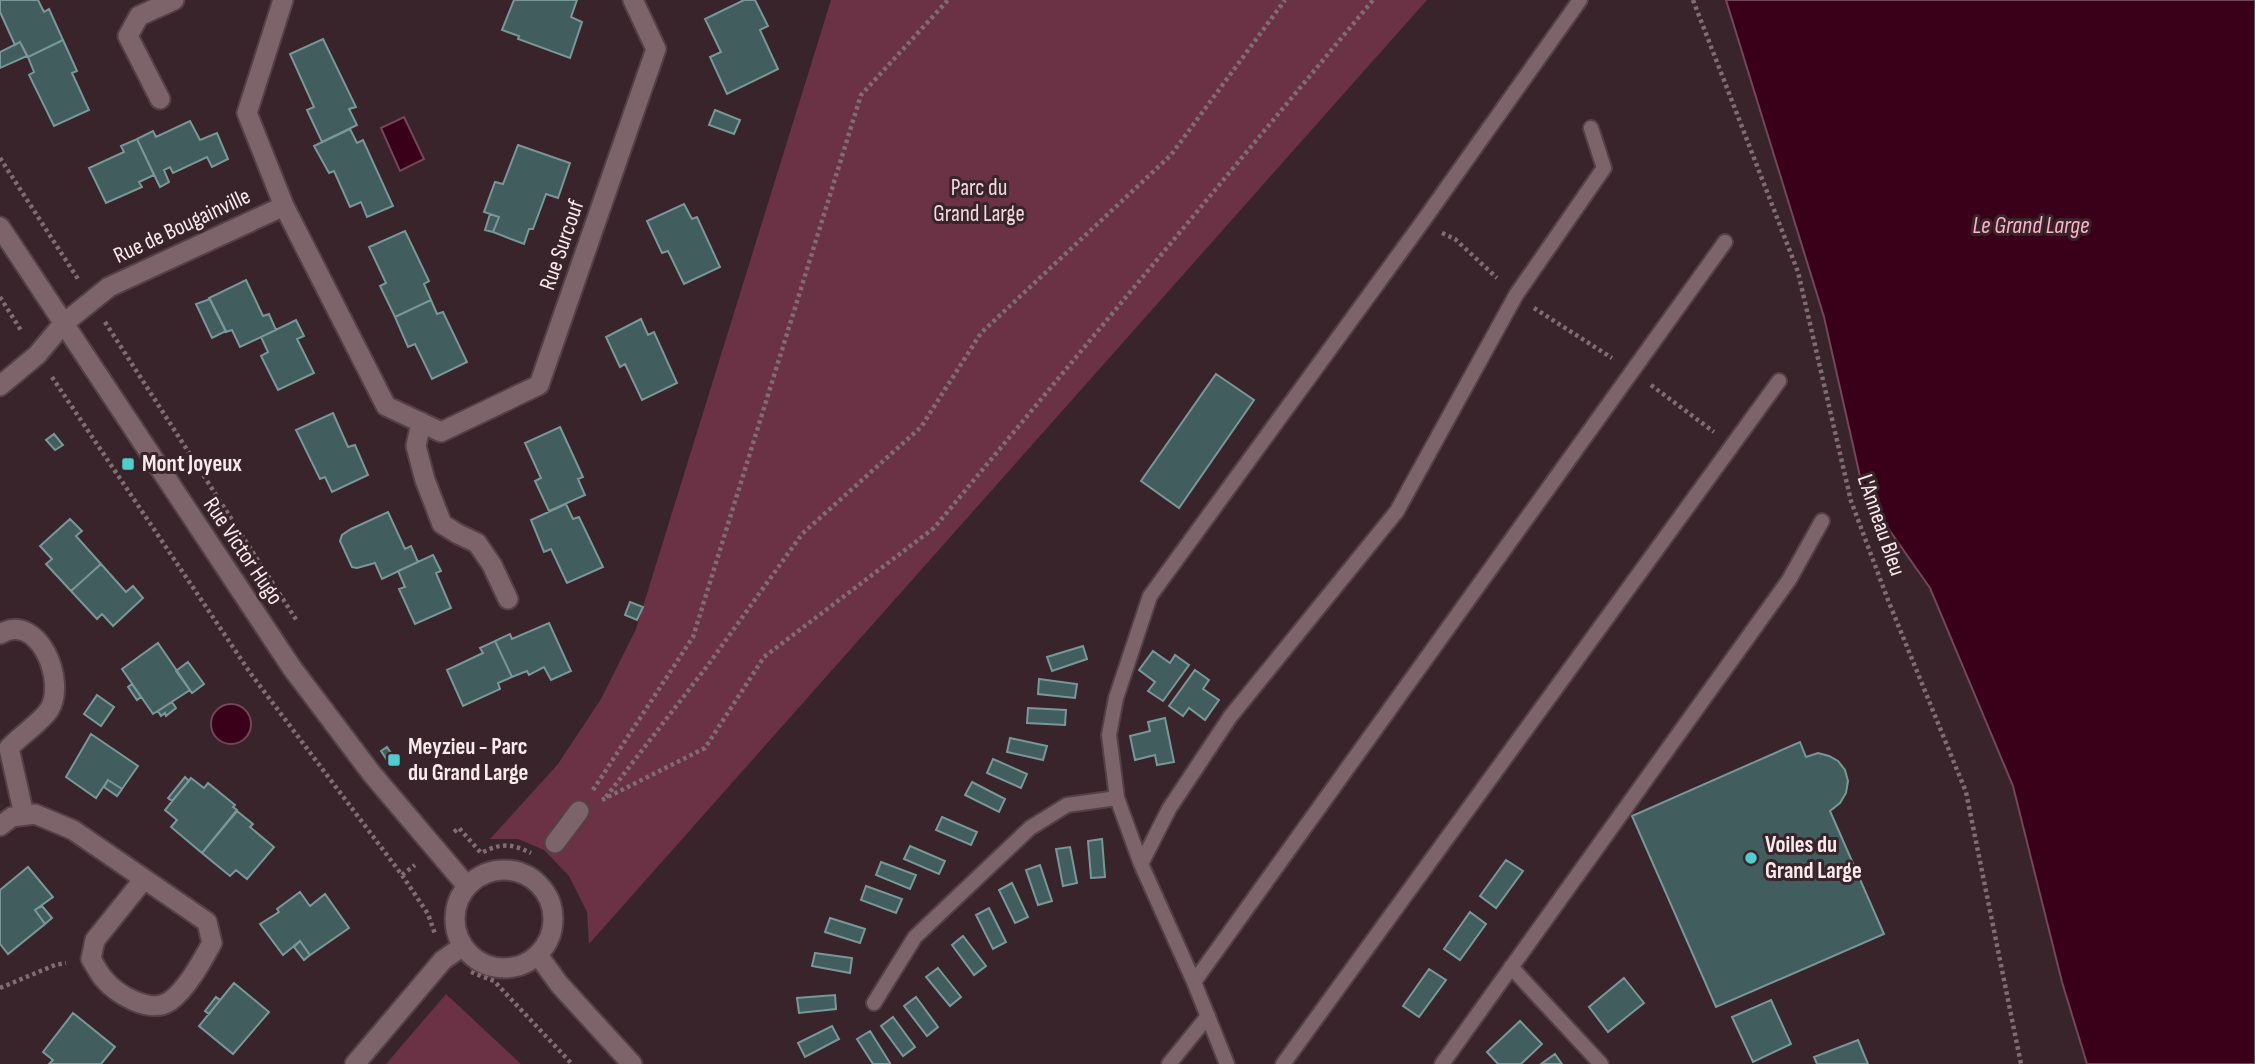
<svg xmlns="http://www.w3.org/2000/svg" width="2255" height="1064" font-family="'Sofia Sans Condensed',sans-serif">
<rect width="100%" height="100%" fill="#38242a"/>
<path fill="#6b3145" d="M831 0H1427L589 944 587 912 569 876 544 850 518 839H490L558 764 601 699 636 629Z
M446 994 521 1064H386Z"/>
<path fill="#3a0019" stroke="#734659" stroke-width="2" d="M1726 0H2255V1064H2087L2062 982 2013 786 1930 588 1864 494 1824 317Z
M404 117 424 159 400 171 381 128Z
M211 724a20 20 0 1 1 40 0a20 20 0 1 1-40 0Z"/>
<path fill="#425d5d" stroke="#7a9798" stroke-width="2" d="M0 0H38L44 12 49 9 63 40 28 57 20 42 15 45 0 12Z
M514 0H577L571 17 582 22 570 58 518 39 519 36 502 30Z
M744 0H755L768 26 760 30 778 69 727 94 710 57 721 52 705 19Z
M323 39 356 107 349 109 357 125 322 142 307 110 314 107 290 54Z
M63 40 77 71 72 73 89 110 54 126 29 75 34 72 28 57Z
M20 42 27 56 0 68V52Z
M715 110 740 120 734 134 709 125Z
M190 121 200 140 217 133 228 159 212 167 207 157 173 173 170 167 164 170 169 182 160 187 137 139 153 131 156 137Z
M350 129 357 143 363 140 393 206 367 217 361 202 350 207 334 171 329 173 314 146Z
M137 139 154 175 139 182 142 187 106 203 89 168 124 152 121 146Z
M518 145 570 163 558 198 546 194 533 229H529L524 244 493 232 499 217 484 212 495 182 503 184Z
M684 204 692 219 697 217 720 267 684 284 668 251 662 253 647 221Z
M490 214 499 217 493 232 485 230Z
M405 231 429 281 424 284 431 300 395 317 380 286 386 283 369 247Z
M246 280 263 316 269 314 276 330 240 347 232 330 226 332 209 298Z
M210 299 226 331 212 338 196 304Z
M431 300 437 314 443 312 467 362 432 379 415 344 408 347 395 317Z
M641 319 648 335 654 332 677 383 642 400 625 364 620 367 606 337Z
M296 320 304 336 297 339 314 373 278 390 261 356 268 352 261 337Z
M1216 374 1254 400 1179 508 1141 481Z
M333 413 348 447 355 445 368 475 332 492 325 477 320 479 296 430Z
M560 427 583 477 578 479 585 495 549 511 535 481 541 478 525 443Z
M54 434 63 445 55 450 46 440Z
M566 504 573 519 579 517 603 567 567 583 551 549 544 552 531 520Z
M388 512 405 549 411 546 418 562 382 579 375 563 357 568 352 567 340 541 342 535 351 529Z
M70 519 82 531 76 536 101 564 71 591 46 564 52 559 40 546Z
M433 555 441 571 436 573 451 608 415 624 399 589 405 587 398 571Z
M101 564 126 592 133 586 143 598 113 626 102 614 97 619 71 591Z
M630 602 643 607 637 620 625 615Z
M549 623 571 671 551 680 544 667 529 675 527 671 512 677 495 641 510 634 512 639Z
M495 641 512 677 498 683 500 689 463 706 447 670 483 653 480 648Z
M158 643 190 690 153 714 122 669Z
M1083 646 1087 659 1052 671 1047 657Z
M1153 651 1170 663 1175 655 1189 665 1163 701 1148 691 1155 682 1139 670Z
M188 662 204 684 192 693 176 671Z
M1195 670 1209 680 1203 689 1219 700 1205 720 1189 708 1183 716 1169 706Z
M1039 679 1077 684 1075 698 1038 694Z
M132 684 141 697 137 700 128 687Z
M97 695 114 707 101 726 84 714Z
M172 702 176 708 166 716 165 713 161 716 158 711Z
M1028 708 1066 710 1065 725 1027 723Z
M1165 718 1174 762 1157 765 1155 755 1135 760 1130 736 1150 731 1148 722Z
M91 734 138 766 122 789 108 780 96 798 66 777Z
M1010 738 1047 746 1043 760 1007 752Z
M1800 742 1806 757 1818 753 1829 756 1838 761 1845 770 1848 781 1846 793 1840 803 1830 811 1884 934 1716 1007 1632 816Z
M387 747 397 762 391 766 381 751Z
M993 759 1027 774 1021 788 987 773Z
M185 777 189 781 172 801 168 798Z
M191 778 204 788 208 783 235 805 233 807 237 810 202 853 171 827 177 820 165 810Z
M108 780 122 789 117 796 104 787Z
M972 782 1005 799 999 812 965 795Z
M237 811 253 824 250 827 274 847 247 879 236 870 230 876 202 853Z
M942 817 977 832 971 845 936 830Z
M1102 839 1105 877 1091 878 1088 841Z
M910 846 945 861 939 874 904 859Z
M1070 847 1077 883 1063 886 1056 849Z
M1506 860 1523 871 1496 908 1480 896Z
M881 862 916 875 910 889 876 875Z
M1040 865 1052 901 1038 905 1026 870Z
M28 867 53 897 35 910 45 924 8 954 0 944V890Z
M1012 883 1028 917 1015 923 999 890Z
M866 886 902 899 896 913 861 900Z
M300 892 310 906 325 894 349 928 310 955 300 941 283 955 260 924 279 912 277 909Z
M42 906 52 918 45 924 35 910Z
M989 908 1006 942 993 949 976 915Z
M1470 912 1486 924 1460 960 1444 949Z
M830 918 865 929 860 943 825 932Z
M963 936 986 966 974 975 952 945Z
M300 941 310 955 304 960 294 947Z
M815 953 852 958 850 973 812 966Z
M938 968 961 997 950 1006 926 977Z
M1429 969 1446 980 1419 1017 1403 1006Z
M1624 978 1644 1003 1608 1032 1589 1007Z
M234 983 269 1012 233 1054 199 1026Z
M835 995 836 1009 799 1013 797 998Z
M216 997 220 1000 209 1014 205 1011Z
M916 997 938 1027 927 1036 904 1006Z
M1771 1000 1791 1044 1753 1062 1732 1017Z
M73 1013 115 1047 101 1064H49L53 1060 43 1052Z
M893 1017 915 1047 903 1056 881 1026Z
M1520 1021 1542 1044 1521 1064H1498L1487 1052Z
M832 1026 839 1039 805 1057 798 1043Z
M870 1031 890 1063 888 1064H873L857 1039Z
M1858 1040 1868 1064H1817L1814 1057Z
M1555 1054 1562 1064H1541Z"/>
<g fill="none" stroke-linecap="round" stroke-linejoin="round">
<defs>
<path id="service" d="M1141 864 1169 809 1230 717 1397 511 1516 295 1604 168 1591 128
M1511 967 1601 1064
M1194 982 1725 242
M874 1003 915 937 1030 828 1067 805 1117 798
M1169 1064 1208 1016
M1227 1064 1194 982 1141 864 1117 798 1109 735 1116 698 1150 596 1421 224 1580 0
M1283 1064 1779 381
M1442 1064 1789 580 1822 521"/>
<path id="pedestrian" d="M555 843 579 811"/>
<path id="minor" d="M160 99 128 36 139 16 174 0
M284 206 386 406 441 432 539 385 656 49 633 0
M0 386 37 355 63 324 109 287 284 206 247 113 283 0
M421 422 416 446 425 480 442 524 458 534 477 543 492 565 508 599
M0 634C39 611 67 682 49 710 42 721 19 737 9 748
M9 748 24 815
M0 826 12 817 35 814 73 830 207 922 212 943C202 961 187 989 170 1001 150 1015 116 994 103 978 98 972 95 965 91 959L95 940 144 879
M538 955 559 984 632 1064
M355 1064 443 960 463 946"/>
<path id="tertiary" d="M0 227 292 668 372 774 467 886
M455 919a49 49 0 1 1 98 0a49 49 0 1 1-98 0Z"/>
</defs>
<use href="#service" stroke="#534147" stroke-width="18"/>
<use href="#pedestrian" stroke="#534147" stroke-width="23"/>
<use href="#minor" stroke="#534147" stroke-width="23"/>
<use href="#tertiary" stroke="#534147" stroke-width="23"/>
<path stroke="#7f6d72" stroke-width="4.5" stroke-dasharray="3.5 3.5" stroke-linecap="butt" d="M1693 0 1798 272 1851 501 1888 600 1966 792 2021 1064
M0 158 78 279
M1442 233 1455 239 1497 278
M0 297 22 332
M1534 308 1612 358
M105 322 297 621
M52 377 251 674 402 875 428 914 435 934
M1651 385 1714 432
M593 790 693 637 861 95 948 0
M606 797 708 665 802 534 921 427 981 333 1171 155 1285 0
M602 800 705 748 764 657 934 528 1373 0
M454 832 459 828 481 853C502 843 510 843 531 853
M402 875 415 865
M471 972 494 981 572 1064
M0 988 55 965 66 963"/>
<use href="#service" stroke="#7c646a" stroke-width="14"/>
<use href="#pedestrian" stroke="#7c646a" stroke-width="19"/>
<use href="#minor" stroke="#7c646a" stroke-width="19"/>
<use href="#tertiary" stroke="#7c646a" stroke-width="19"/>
</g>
<g fill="#52cdcf" stroke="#38242a" stroke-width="2.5">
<rect x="121" y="457" width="14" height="14" rx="3.5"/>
<rect x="387" y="753" width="14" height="14" rx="3.5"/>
<circle cx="1751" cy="858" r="7"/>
</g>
<g text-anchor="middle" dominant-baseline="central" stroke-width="6" stroke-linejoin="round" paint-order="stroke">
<g font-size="23" fill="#f3dae0" stroke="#38242a">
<text x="979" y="188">Parc du<tspan x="979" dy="26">Grand Large</tspan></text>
</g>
<g font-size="23" fill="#f9eaee" stroke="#38242a">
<text transform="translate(182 226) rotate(-25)">Rue de Bougainville</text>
<text transform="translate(562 245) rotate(-71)">Rue Surcouf</text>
<text transform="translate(1881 525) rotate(71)">L'Anneau Bleu</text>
<text transform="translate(243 551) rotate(56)">Rue Victor Hugo</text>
</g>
<g font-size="23" font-weight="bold" fill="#f9eaee" stroke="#38242a" text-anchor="start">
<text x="142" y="464">Mont Joyeux</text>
<text x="408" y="747">Meyzieu - Parc<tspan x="408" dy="26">du Grand Large</tspan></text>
<text x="1765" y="845">Voiles du<tspan x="1765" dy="26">Grand Large</tspan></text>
</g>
<g font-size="24" font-style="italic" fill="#fcb4c9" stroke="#38242a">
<text x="2031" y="225">Le Grand Large</text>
</g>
</g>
</svg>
